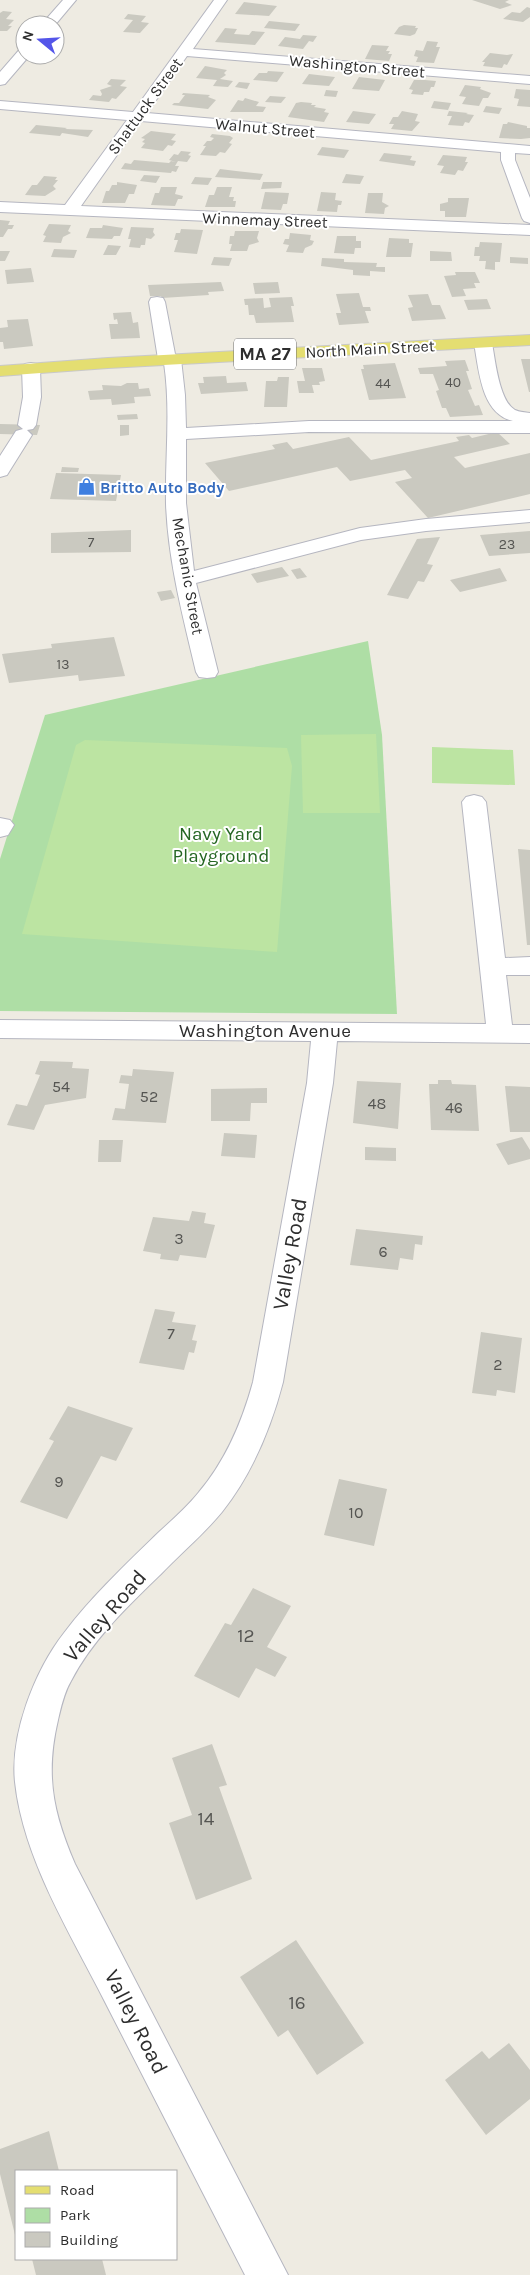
<svg xmlns="http://www.w3.org/2000/svg" width="530" height="2275" font-family="Karla,sans-serif">
<rect width="100%" height="100%" fill="#eeebe2"/>
<path fill="#aedea5" d="M368 641 382 735 397 1014 0 1011V859L45 715Z"/>
<path fill="#bce4a2" d="M376 734 380 813H303L301 735Z
M85 740 287 748 292 766 277 952 22 934 76 745Z
M432 747 513 750 515 785 432 783Z"/>
<path fill="#cac9c0" d="M472 0H509L505 2 512 5 500 9Z
M244 2 277 6 269 16 235 14Z
M527 7 530 8V17L523 22 503 19 512 12 520 13Z
M3 11 12 12 6 19 14 20 8 26H12L7 31H0V13Z
M128 14 146 16 141 22 149 23 140 33 123 32 133 20 124 19Z
M269 21 300 24 295 31 264 28Z
M404 25 416 26 415 28H418L415 34 410 36 394 34 399 27Z
M225 28 237 29 234 34 249 35 252 31 265 32 255 45 215 42Z
M303 35 317 36 313 42 309 41 303 49 278 46 285 37 300 39Z
M427 41 438 42 436 47H440L434 63 416 62 418 57 414 56 416 50 423 51Z
M372 45 389 46 386 51H390L388 54H392L389 61 365 59Z
M490 53 507 55 513 54 507 65 504 64 502 68 483 66 485 62H482Z
M205 66 227 70 224 73 226 75 220 79 233 81 228 87 213 86 217 80 196 78Z
M268 71 284 72 277 82 253 80 259 73H267Z
M309 74 335 77 329 86 302 84Z
M359 77 385 80 379 91 352 89Z
M111 79 126 80 120 86 127 87 116 99 112 98 109 102 89 100 93 95 101 96 102 94 100 90 112 86 107 84Z
M414 80H425L436 81 434 87H431L429 92H424L423 95 411 94 413 90 409 89Z
M239 82 250 83 247 89 235 87Z
M465 85 481 87 480 89 491 93 488 98H483L479 106 462 104 466 97 459 96Z
M516 89 530 90V107L517 106 519 99 514 98Z
M326 90 338 91 336 97 324 96Z
M183 93 210 95 208 97 216 100 208 109 172 105 174 103H179L185 95H182Z
M270 96 286 97 281 103 265 102Z
M245 98 259 102 256 106 266 107 263 112H230L238 100 243 101Z
M434 101 451 103 448 110 431 108Z
M301 102 312 103 311 105H316L314 107 326 109 324 112 329 113 324 122 288 117 296 103Z
M486 106 502 108 499 114 483 112Z
M353 111 376 114 369 124 346 122Z
M402 111 418 114 415 121 420 122 412 131 391 129 394 124H389L393 117H398Z
M449 111 468 113 466 114 474 115 469 123 465 122 463 126 448 125 452 116H447Z
M508 122 527 126V128H530V138L521 139 499 138 503 124H507Z
M36 125 67 128 65 129 93 130 88 137 62 133 60 136 29 133Z
M151 131 176 134 171 140 176 141 172 146 168 145 163 151 141 148 145 143 142 142 145 139 141 138Z
M212 134 230 136 233 138 229 143 232 144 225 153 220 152 216 156 200 155 206 146H203L207 141H211L214 138 210 137Z
M322 147 349 150 344 158 317 155Z
M181 151 191 152 188 155 191 156 187 162 178 161 175 166H179L176 172 172 171 171 173 121 169 125 163 131 164 134 160 169 163 171 161 176 162 169 160 174 154 178 155Z
M384 153 412 156 410 160 416 161 414 166 379 161Z
M443 155 467 157 465 162H468L463 171 458 170 455 175 440 173 444 166 437 165Z
M220 169 236 171 263 174 260 180 215 177Z
M346 174 364 176 360 184 342 183Z
M144 175 160 176 156 183 140 181Z
M44 176 57 177 55 180H58L53 186 56 189 45 196 25 195 32 185H37Z
M195 177 212 178 208 185 191 184Z
M117 182 137 185 134 194H129L125 203H102L106 191H109L112 185H117Z
M263 182H282L281 188 261 189Z
M161 187H177L175 194 183 196 182 199H178L175 206 151 205 155 193H159Z
M217 187H232L229 197H234L233 201H236L235 207H205L209 195H214Z
M265 192 289 193 287 204H283L281 210 261 209Z
M321 192 336 193 335 200 342 201 341 205H338L337 212 317 211Z
M368 193H383L382 202 389 206 385 208 384 214 365 213Z
M448 198H469L466 217H445V211H440V204L448 202Z
M0 220 10 221 8 225H14L12 229H8L3 237H0Z
M49 224 71 225 68 231 71 233 63 237 61 243 43 242 46 236 43 235Z
M103 225 123 228 120 236H114L112 239 86 238 90 228H102Z
M131 227 154 228 153 232 155 235 151 239 146 238 145 245H141L140 248 129 247 131 239H128Z
M181 229 203 230 197 254 174 252 178 240H174L176 233H180Z
M235 231H259L257 238 259 242 249 245 247 251H230L232 244H229L230 236H234Z
M290 233 311 235 310 240 314 241 312 245 305 248 303 253 286 252 289 245 283 244 285 239H289Z
M337 236H356V241H361V248H355L354 254 334 253Z
M389 238 409 239V243H413L411 257H386Z
M480 242 502 243 500 262H495V270L485 269 486 261H479L480 256H474L475 247H479Z
M108 245 121 246 116 255H103Z
M54 249 77 250 74 258 51 257Z
M0 251H10L5 261H0Z
M430 251 451 252 452 261H430Z
M214 257 232 258 229 266 211 265Z
M510 257 528 258V264L510 263Z
M322 258 344 259V262L377 263 376 267H385V272L370 271V276L353 275V270L321 266Z
M31 268 34 282 7 284 5 270Z
M455 272H475L480 283H474L476 288 463 289 466 296 452 297 444 276 456 275Z
M221 282 224 291 208 292 209 295 162 298 161 296H150L148 285Z
M278 282 280 293 255 294 253 283Z
M359 293 363 307H370L371 311H365L369 323 339 325 336 313H341L336 294Z
M428 294 432 305H440L446 319 412 321 408 308 413 307 408 295Z
M292 297 294 306H291L294 322 256 323 254 315H249L248 305H245L244 299 263 298 264 308 271 307 269 298Z
M487 299 491 309 468 310 464 300Z
M131 312 133 323 138 322 140 338 111 339 109 324H118L117 319 114 320 113 313Z
M28 319 33 346 4 349 3 342H0V328L8 327 7 320Z
M521 359H530V392H529Z
M465 360 469 371H466L472 389 468 390 475 406 479 405 483 415 450 417 446 408H442L436 391 439 390 433 374H420L418 368 447 366 445 361Z
M395 363 406 398 369 400 361 369H364L363 365Z
M302 368H322L325 381 319 382 320 385H312L314 393H299L297 381H305Z
M226 376 227 383 246 382 248 391 201 394 198 383H204L203 377Z
M278 377H289L287 407H264L266 381H277Z
M127 383H138L139 389 149 388 151 396 134 397 135 403 112 405 111 399 90 400 88 391 103 390 102 385 121 386Z
M137 414 138 419 118 420 117 415Z
M0 424 40 425 37 435 0 434Z
M120 425H129V435L120 436Z
M497 432 510 444 454 457 465 468 530 453V494L428 518 395 482 412 478 405 470 350 481 337 467 229 491 205 463 275 449 272 445 287 442 293 449 349 437 371 460 459 441 456 437 469 435 472 438Z
M62 467 79 468 78 472H61Z
M56 473 121 475 116 501 50 499Z
M131 530V552L51 553V533Z
M530 531V553L489 556 480 535Z
M440 537 427 564 433 565 424 582 418 581 408 599 387 595 417 539Z
M282 567 289 576 257 583 251 574Z
M300 568 307 577 297 579 291 570Z
M500 568 507 581 460 592 450 580Z
M171 590 175 598 161 601 157 592Z
M114 637 125 676 79 681 78 675 9 683 2 654 52 648 51 644Z
M518 849 530 850V945H527Z
M40 1061 73 1062 72 1068 89 1069 86 1098 45 1105 34 1130 7 1125 16 1104 27 1106 40 1075 35 1074Z
M133 1069 174 1072 166 1123 112 1120 115 1108 125 1109 129 1084 119 1083 121 1075 132 1076Z
M438 1080H451L452 1084 476 1085 479 1131 431 1130 429 1084H438Z
M357 1081 401 1083 398 1129 353 1123Z
M505 1086 530 1087V1132H510Z
M267 1088V1103H251L250 1121H211V1089Z
M224 1133 257 1135 255 1158 221 1156Z
M522 1137 530 1150V1159L508 1165 496 1144Z
M99 1140H123L121 1162H98Z
M365 1147 396 1148V1161L365 1160Z
M192 1211 206 1213 204 1223 215 1225 206 1258 180 1255 178 1261 160 1259 161 1254 143 1251 153 1217 189 1221Z
M356 1229 423 1236 422 1245 415 1244 413 1260 400 1258 398 1270 350 1265Z
M155 1309 175 1312 172 1322 196 1325 192 1340 197 1341 194 1353 189 1352 184 1370 139 1363Z
M481 1332 522 1338 515 1393 497 1390 496 1396 472 1393Z
M68 1406 133 1428 116 1461 101 1456 67 1519 20 1502 54 1441 49 1439Z
M339 1479 387 1489 374 1546 324 1535Z
M253 1588 291 1606 267 1647 287 1657 275 1677 256 1668 239 1698 194 1676 225 1623 231 1625Z
M212 1744 227 1785 219 1787 252 1879 196 1900 169 1823 192 1815 172 1758Z
M296 1940 364 2043 317 2075 288 2030 278 2037 240 1977Z
M509 2043 530 2070V2099L486 2135 445 2080 482 2051 489 2059Z
M49 2131 59 2171H16V2239L0 2174V2149Z
M32 2259H102L106 2275H36Z"/>
<g fill="none" stroke-linecap="round" stroke-linejoin="round">
<defs>
<path id="minor" d="M63 0H76L55 25H41Z
M214 0H227L193 49 530 76V84L187 56 147 113 530 146V154L515 153V160L530 198V223L524 221 522 218 501 160V152L141 121 81 206 530 225V235L0 212V202L65 205 127 120 0 109V101L133 112Z
M25 48V55H30L5 84 0 85V72L20 49Z
M157 297 163 298 165 302 175 354 181 359 185 395 186 428 309 421H513C481 414 479 370 474 343L477 339H489L492 343C495 359 499 401 515 410 519 412 525 412 530 413V433L309 432 186 439V503L194 571 360 528 426 519 530 510V522L426 531 361 540 196 583 218 672 215 677 207 678 199 677 196 672C183 617 168 561 166 504 165 457 171 410 164 363L158 359 149 302 151 298Z
M31 363 37 364 40 368 41 397 36 425 33 429 27 430 32 435 7 475 0 477V456L16 431 23 429 18 425 23 397 22 368 25 364Z
M474 795 482 797 486 802 505 958 530 957V975H506L512 1025H530V1043L337 1041 333 1083 283 1382C271 1428 252 1474 222 1512 204 1534 181 1553 161 1574 128 1606 92 1640 71 1681 64 1693 61 1707 58 1720 45 1775 53 1813 75 1864L288 2275H245C198 2183 151 2092 104 2000 70 1933 23 1858 15 1782 10 1734 35 1670 64 1633 92 1596 126 1564 159 1532 173 1519 187 1507 199 1492 226 1460 242 1422 253 1382L307 1083 311 1041 0 1038V1020L486 1024 462 802 466 797Z
M0 818 10 820 14 825 8 835 0 837Z"/>
<path id="major" d="M530 335V345L108 368 0 376V366L108 358Z"/>
</defs>
<use href="#minor" stroke="#b5b6c0" stroke-width="2"/>
<use href="#major" stroke="#c9c9c9" stroke-width="2"/>
<use href="#minor" fill="#fff" fill-rule="evenodd"/>
<use href="#major" fill="#e4de71" fill-rule="evenodd"/>
</g>
<defs>
<symbol id="shop-bare" viewBox="-9 -9 18 18"><path d="M-5-2.5h2.3a2.7 3.5 0 0 1 5.4 0H5L5.5 6h-11ZM-1.5-2.5h3a1.5 2.3 0 0 0-3 0Z" fill="#3f7fe0" stroke="#fff" stroke-width="2.5" paint-order="stroke"/></symbol>
</defs>
<g fill-rule="evenodd">
<use href="#shop-bare" x="74" y="474" width="25" height="25"/>
</g>
<g text-anchor="middle" dominant-baseline="central" stroke-width="4" stroke-linejoin="round" paint-order="stroke">
<g font-size="14" fill="#555552">
<text x="453" y="382">40</text>
<text x="383" y="383">44</text>
<text x="91" y="542">7</text>
<text x="507" y="544">23</text>
<text x="63" y="664">13</text>
</g>
<g font-size="16" fill="#2e2e2e" stroke="#fff">
<text transform="translate(357 66) rotate(5)">Washington Street</text>
<text transform="translate(145 106) rotate(-54)">Shattuck Street</text>
<text transform="translate(265 128) rotate(5)">Walnut Street</text>
<text transform="translate(265 220) rotate(2)">Winnemay Street</text>
<text transform="translate(370 349) rotate(-3)">North Main Street</text>
<text transform="translate(188 576) rotate(80)">Mechanic Street</text>
</g>
<g font-size="16" font-weight="bold" fill="#366cbe" stroke="#fff" text-anchor="start">
<text x="100" y="487">Britto Auto Body</text>
</g>
<g font-size="16" fill="#555552">
<text x="61" y="1086">54</text>
<text x="149" y="1096">52</text>
<text x="377" y="1103">48</text>
<text x="454" y="1107">46</text>
<text x="179" y="1238">3</text>
<text x="383" y="1251">6</text>
<text x="171" y="1333">7</text>
<text x="498" y="1364">2</text>
<text x="59" y="1481">9</text>
<text x="356" y="1512">10</text>
</g>
<rect fill="#fff" stroke="#6d6d6d" stroke-width="1" x="234" y="338.5" width="62" height="31" rx="4"/>
<g font-size="18" font-weight="bold" fill="#2e2e2e">
<text x="265" y="354">MA 27</text>
</g>
<g font-size="19" fill="#256623" stroke="#fff">
<text x="221" y="834">Navy Yard<tspan x="221" dy="22">Playground</tspan></text>
</g>
<g font-size="19" fill="#2e2e2e" stroke="#fff">
<text x="265" y="1031">Washington Avenue</text>
</g>
<g font-size="19" fill="#555552">
<text x="246" y="1636">12</text>
<text x="206" y="1819">14</text>
<text x="297" y="2003">16</text>
</g>
<g font-size="22" fill="#2e2e2e" stroke="#fff">
<text transform="translate(290 1254) rotate(-80)">Valley Road</text>
<text transform="translate(105 1616) rotate(-49)">Valley Road</text>
<text transform="translate(136 2022) rotate(63)">Valley Road</text>
</g>
</g>
<rect x="15" y="2170" width="162" height="90" fill="#ffffff" stroke="#ababab"/>
<rect x="25" y="2186" width="25" height="8" fill="#e4de71" stroke="#ababab"/>
<text x="60" y="2195" font-size="15" fill="#2e2e2e">Road</text>
<rect x="25" y="2208" width="25" height="15" fill="#aedea5" stroke="#ababab"/>
<text x="60" y="2220" font-size="15" fill="#2e2e2e">Park</text>
<rect x="25" y="2232" width="25" height="15" fill="#cac9c0" stroke="#ababab"/>
<text x="60" y="2245" font-size="15" fill="#2e2e2e">Building</text>
<g transform="translate(40 40) rotate(288)"><circle r="24" fill="#ffffff" stroke="#ababab"/>
<path d="M0-4L9 19L0 12L-9 19Z" fill="#5455e9"/>
<text y="-8" font-size="14" font-weight="bold" text-anchor="middle" fill="#2e2e2e">N</text>
</g>
</svg>
